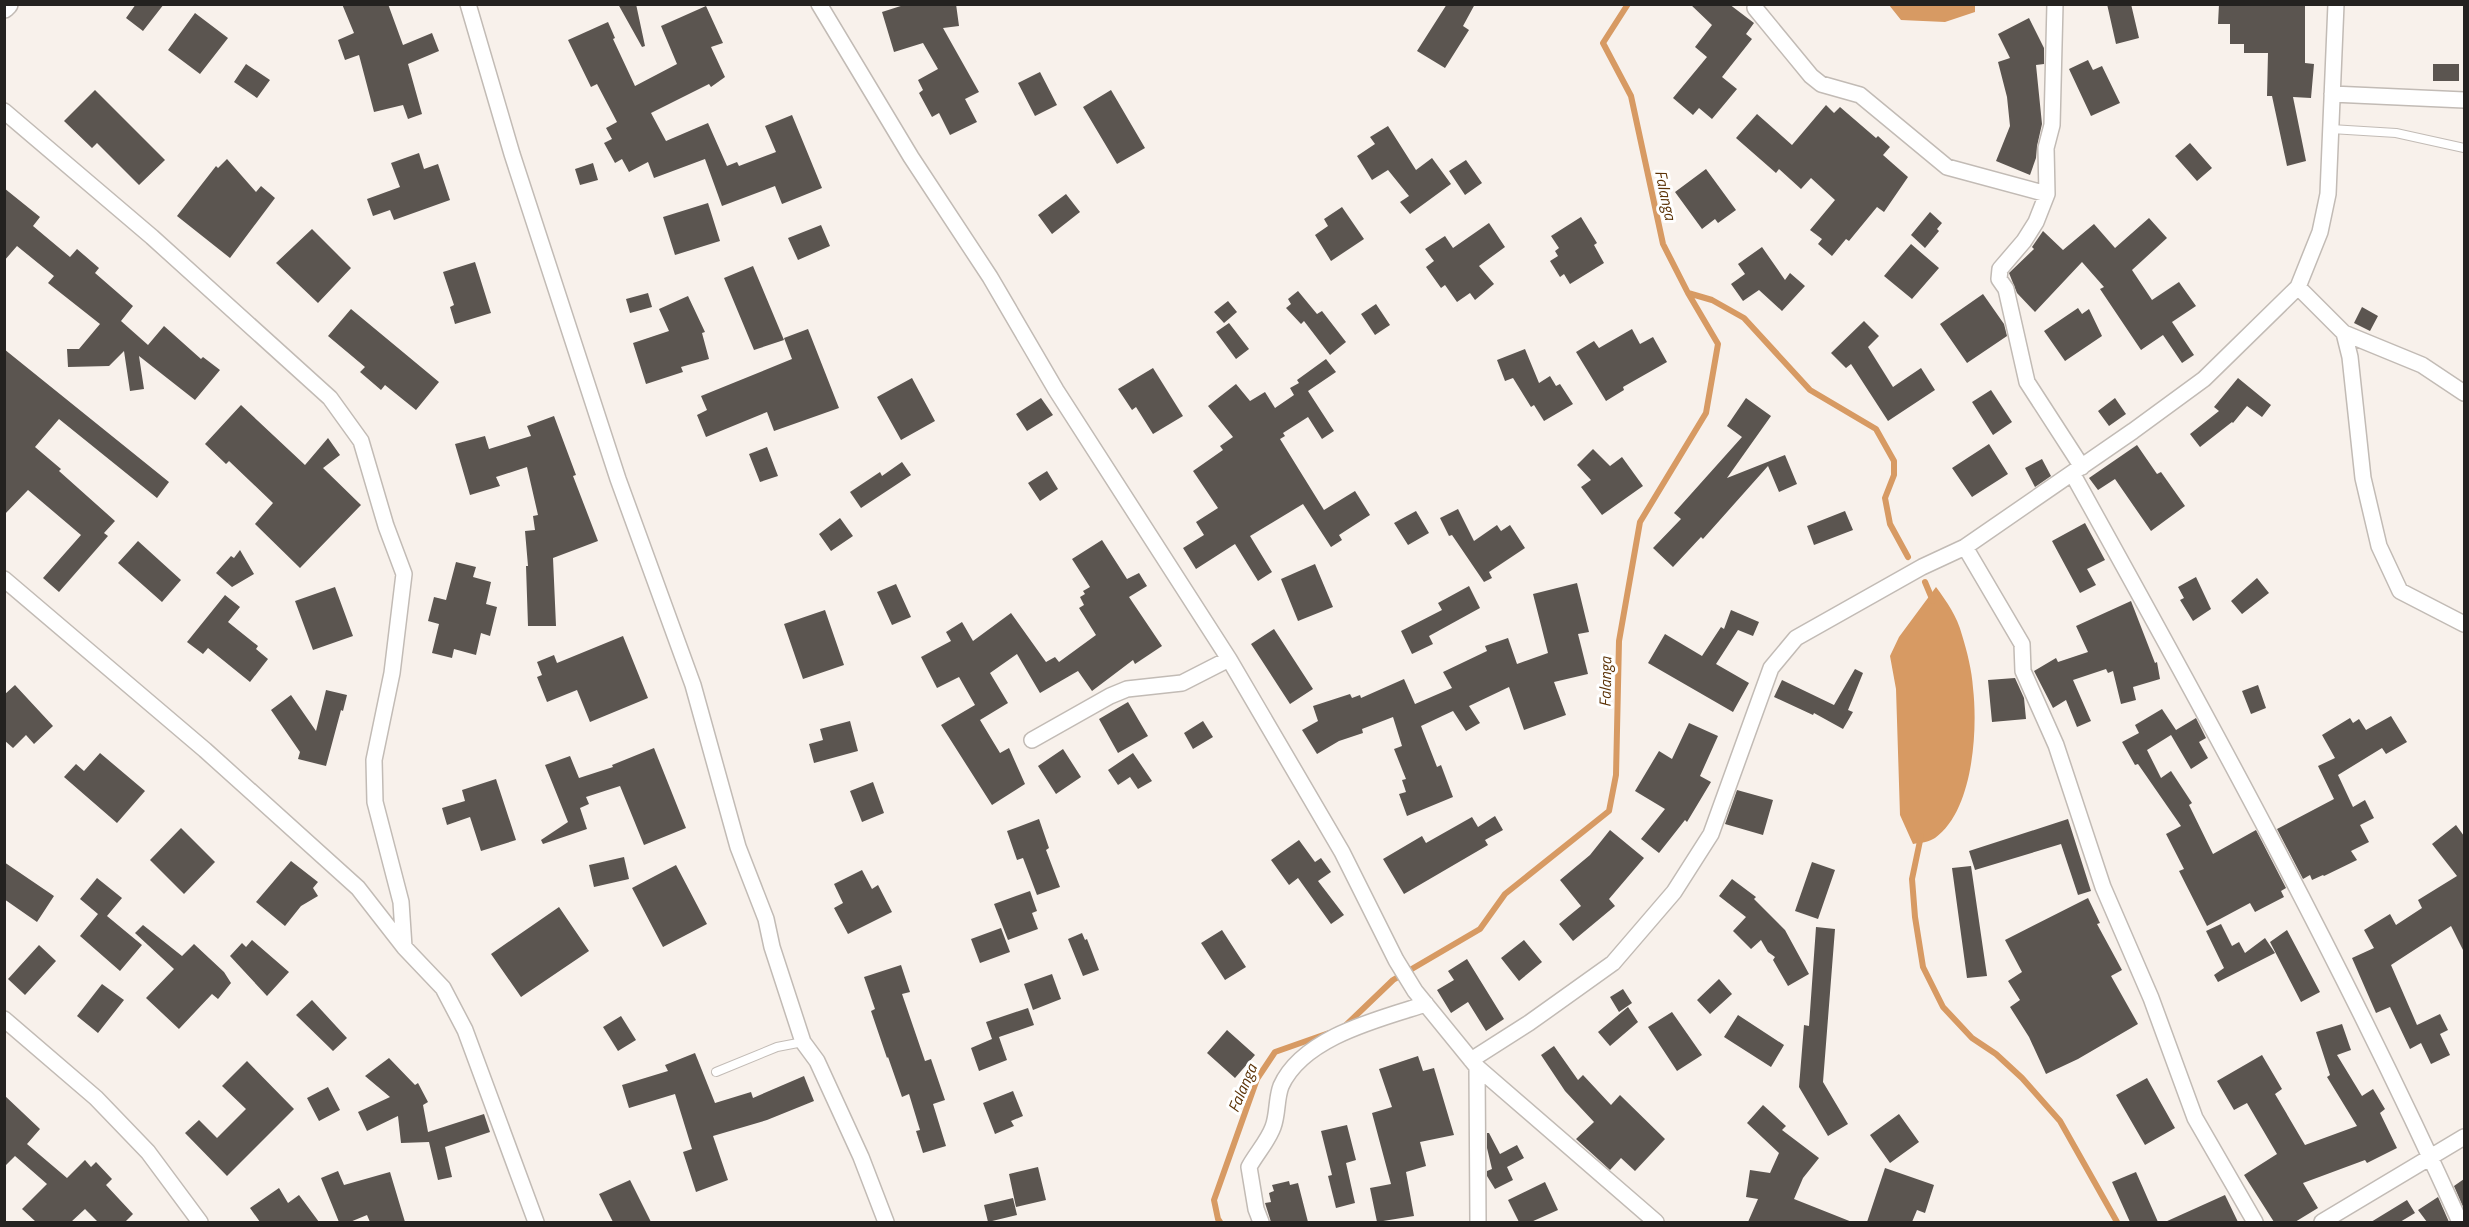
<svg xmlns="http://www.w3.org/2000/svg" width="2469" height="1227" font-family="'Titillium Web',sans-serif">
<rect width="100%" height="100%" fill="#f8f1eb"/>
<path fill="#d79a63" d="M1889 5H1975V12L1945 22 1901 20Z
M1936 587C1947 602 1957 616 1962 635 1967 651 1972 671 1973 688 1978 731 1973 811 1935 838 1929 842 1920 843 1913 844L1900 815 1896 689 1890 656 1899 637Z"/>
<g fill="none" stroke-linecap="round" stroke-linejoin="round">
<path stroke="#d79a63" stroke-width="6" d="M1688 293 1712 300 1744 318 1810 390 1876 429 1894 461V475L1885 498 1890 524 1908 557
M1925 582 1933 601
M1921 836 1912 879 1915 917 1923 967 1943 1007 1972 1038 1996 1054 2022 1078 2060 1121 2117 1222
M1344 1027 1393 980 1480 929 1505 894 1609 811 1616 775 1619 641 1640 522 1706 413 1718 344 1688 293 1663 244 1631 96 1603 43 1628 4
M1220 1222 1218 1219 1214 1200 1257 1079 1275 1052 1329 1033"/>
</g>
<path fill="#5b5550" d="M136 4H164L143 31 126 18Z
M342 4H388L403 45 432 33 439 51 408 64 422 114 408 119 403 105 374 112 359 55 345 60 338 40 354 33Z
M618 4H636L645 46 642 47Z
M907 4H956L959 26 943 28 979 92 965 99 977 122 950 135 939 113 932 117 919 93 923 90 918 80 938 69 923 43 894 52 882 12Z
M1447 4H1475L1463 26 1469 30 1445 68 1417 51Z
M1690 4H1729L1754 23 1746 34 1752 39 1722 77 1737 89 1712 119 1699 108 1693 115 1673 98 1707 57 1695 47 1712 25Z
M2107 4H2131L2139 38 2116 44Z
M2219 4H2305V63L2314 64 2311 98 2293 97 2306 161 2287 166 2272 96H2267L2268 53H2244V44H2230V24H2218Z
M706 6 723 43 711 47 725 77 711 87 709 84 651 113 666 141 708 123 727 166 737 162 739 166 776 152 765 126 792 115 822 188 782 204 775 186 722 206 705 159 654 178 648 162 629 172 622 159 615 163 604 143 612 139 606 128 617 122 597 84 591 87 568 40 608 22 615 38 613 39 635 86 677 64 661 26Z
M195 13 228 38 200 74 168 50Z
M2029 18 2044 48V64L2036 65 2042 124 2037 146 2036 158 2030 175 1996 161 2010 126 2007 97 1998 62 2010 58 1998 34Z
M2088 60 2093 70 2102 66 2120 103 2091 116 2069 69Z
M246 64 270 80 257 98 234 82Z
M2433 64H2459V81H2433Z
M1040 72 1057 105 1035 116 1018 83Z
M95 90 165 160 139 185 97 143 92 148 64 121Z
M1111 90 1145 148 1117 164 1083 107Z
M1826 105 1834 113 1840 107 1876 138 1878 136 1890 147 1883 155 1908 177 1884 212 1877 207 1849 241 1846 239 1832 256 1818 244 1822 239 1810 230 1835 200 1811 178 1801 189 1779 169 1776 173 1736 138 1757 114 1792 145Z
M1388 126 1416 170 1432 158 1451 184 1410 214 1400 202 1409 196 1388 170 1372 180 1357 156 1375 144 1370 137Z
M2190 143 2212 168 2197 181 2175 156Z
M419 153 424 169 438 164 450 200 394 220 390 210 373 216 367 199 400 187 391 163Z
M227 159 256 192 261 186 275 198 230 258 177 216 216 166 218 168Z
M1466 160 1482 183 1465 195 1449 171Z
M593 163 598 180 580 185 575 169Z
M1706 169 1736 210 1718 223 1715 219 1702 229 1675 192Z
M4 188 40 217 33 226 70 257 77 249 99 268 95 273 133 306 121 321 148 345 164 326 201 359 203 357 220 370 195 400 139 356 144 389 130 391 124 351 109 366 68 367 67 349H79L100 324 48 283 54 276 17 246 4 261Z
M1066 194 1080 212 1052 234 1038 215Z
M708 203 720 241 675 255 663 217Z
M1342 207 1364 239 1331 261 1315 235 1328 226 1324 219Z
M1930 212 1942 223 1937 229 1939 231 1925 248 1911 235Z
M1581 217 1597 243 1594 245 1604 263 1570 284 1564 274 1560 277 1550 261 1558 256 1555 251 1559 248 1551 236Z
M2149 218 2167 238 2132 270 2152 300 2179 282 2196 306 2172 322 2194 355 2182 363 2163 335 2141 350 2100 289 2104 287 2082 262 2035 312 2017 293 2009 273 2034 249 2032 247 2043 231 2063 250 2094 224 2115 248Z
M1489 223 1505 247 1479 266 1494 284 1475 300 1470 293 1457 302 1445 285 1441 288 1426 267 1434 261 1425 249 1445 236 1453 248Z
M821 225 830 246 798 260 788 238Z
M312 229 351 268 318 303 276 263Z
M1911 244 1939 268 1912 299 1884 276Z
M1762 247 1785 280 1790 273 1805 286 1782 311 1759 290 1743 301 1731 284 1745 274 1738 264Z
M475 262 491 313 455 324 450 307 454 305 443 272Z
M753 266 784 340 754 350 724 278Z
M1298 291 1317 314 1322 311 1346 342 1330 355 1304 321 1301 324 1286 308 1291 304 1288 299Z
M648 293 652 307 630 313 626 299Z
M1983 294 2004 324 2007 336 1967 363 1940 324Z
M688 296 705 332 702 333 709 359 681 367 683 372 646 384 633 343 669 331 659 309Z
M1228 301 1237 312 1224 323 1214 312Z
M1376 304 1390 325 1375 335 1361 314Z
M2362 307 2378 316 2370 331 2354 323Z
M2078 308 2082 314 2089 309 2102 336 2065 361 2044 331Z
M351 309 439 382 416 410 385 385 381 390 360 372 365 367 328 336Z
M1864 321 1879 336 1868 347 1893 387 1921 368 1935 390 1888 421 1851 364 1846 368 1831 353Z
M1229 323 1249 349 1236 359 1216 332Z
M808 329 839 408 774 431 767 412 706 437 697 415 707 410 701 396 792 359 784 338Z
M1632 329 1640 344 1653 337 1667 362 1623 387 1624 390 1606 401 1576 352 1594 341 1599 348Z
M4 349 169 482 157 498 59 419 35 447 61 469 59 471 115 521 104 533 108 536 59 592 43 578 81 535 28 490 4 515Z
M1525 349 1539 383 1550 376 1556 386 1560 384 1573 404 1544 421 1534 405 1531 407 1513 378 1505 381 1497 360Z
M1326 359 1336 372 1308 391 1334 431 1322 439 1308 417 1283 433 1285 436 1280 439 1324 510 1355 491 1370 515 1339 535 1342 540 1331 547 1303 504 1250 536 1272 572 1258 581 1235 544 1196 569 1183 548 1204 535 1196 522 1218 508 1193 471 1223 450 1220 446 1233 437 1208 406 1236 384 1250 401 1265 392 1275 408 1294 395 1290 388 1299 383 1297 380Z
M1153 368 1183 416 1153 434 1136 407 1132 410 1118 389Z
M912 378 935 421 901 440 877 397Z
M2238 378 2271 405 2262 417 2247 406 2233 423 2232 422 2200 447 2190 434 2219 411 2214 407Z
M1991 390 2012 422 1993 435 1972 402Z
M1041 398 1053 415 1027 431 1016 414Z
M1746 398 1771 416 1727 478 1785 455 1797 484 1779 492 1768 466 1703 539 1701 537 1673 567 1653 548 1681 519 1674 513 1742 437 1727 426Z
M2115 398 2126 414 2109 426 2098 411Z
M241 405 305 465 328 438 340 455 323 468 361 505 300 568 255 524 273 503 229 461 226 464 205 444Z
M554 416 576 475 573 476 598 541 553 558 556 626H528L526 566H528L525 531 535 530 533 516 538 515 527 467 496 477 500 486 470 495 455 444 485 436 489 449 531 436 527 426Z
M1989 444 2008 474 1972 497 1952 468Z
M2137 445 2157 474 2161 472 2185 506 2151 531 2115 479 2098 490 2089 478Z
M767 447 778 476 760 482 749 454Z
M1593 449 1610 466 1622 457 1643 486 1602 515 1581 487 1591 480 1577 465Z
M2042 459 2051 476 2035 487 2025 468Z
M902 462 911 475 861 508 850 492 880 472 882 476Z
M1047 471 1058 489 1040 501 1028 483Z
M1458 509 1474 541 1497 525 1501 531 1510 525 1525 548 1489 572 1492 578 1484 582 1452 535 1449 536 1440 518Z
M1416 511 1429 533 1408 545 1394 523Z
M1845 511 1853 530 1814 545 1807 526Z
M840 518 853 536 831 551 819 534Z
M2085 523 2105 560 2087 569 2096 585 2080 593 2052 541Z
M1102 540 1127 579 1139 573 1147 586 1129 597 1162 646 1135 664 1133 660 1092 691 1078 671 1040 693 1017 654 990 673 1008 703 980 720 1000 753 1009 748 1025 784 992 805 941 725 975 705 959 677 937 688 921 657 951 641 946 632 962 622 973 641 1011 613 1046 662 1055 657 1059 662 1096 635 1079 608 1084 605 1080 597 1085 594 1083 591 1090 587 1072 559Z
M138 541 181 580 162 602 118 563Z
M240 550 254 574 232 587 216 573 231 556 234 558Z
M456 562 476 567 473 577 491 582 486 604 497 607 490 636 481 633 476 655 454 649 452 658 432 653 439 624 428 621 434 597 446 600Z
M1315 564 1333 607 1298 621 1281 579Z
M2196 577 2211 609 2193 621 2180 600 2184 598 2178 587Z
M2257 578 2269 593 2242 614 2231 601Z
M1577 583 1589 632 1578 634 1588 674 1554 682 1566 715 1524 730 1509 687 1469 706 1480 723 1466 731 1453 711 1421 726 1437 767 1441 765 1453 797 1407 816 1399 794 1406 792 1402 780 1406 779 1394 749 1402 746 1393 717 1362 729 1363 733 1339 741 1317 754 1302 730 1318 721 1313 706 1350 694 1352 698 1360 695 1361 698 1404 679 1415 704 1452 688 1443 672 1487 651 1485 646 1508 638 1517 664 1548 653 1533 594Z
M896 584 911 617 892 625 877 592Z
M1469 586 1480 608 1429 636 1433 644 1412 654 1401 631 1442 610 1438 603Z
M335 587 353 636 313 650 295 601Z
M225 595 240 607 228 622 258 646 256 649 268 659 250 682 208 648 203 654 187 642Z
M2131 601 2155 663 2157 662 2160 679 2133 687 2136 700 2121 704 2113 671 2108 673 2106 669 2073 680 2091 721 2077 727 2066 700 2053 708 2034 671 2056 658 2058 662 2088 652 2076 626Z
M825 610 844 665 803 679 784 624Z
M1731 610 1759 622 1753 636 1738 630 1716 664 1749 683 1733 712 1648 663 1665 634 1702 656 1721 627 1724 629Z
M1274 629 1313 689 1290 704 1251 644Z
M623 636 648 698 590 722 577 690 547 702 537 677 542 675 537 662 554 655 557 663Z
M1855 669 1863 673 1848 710 1853 712 1843 729 1814 713 1813 715 1774 697 1782 680 1834 705Z
M2015 678 2024 698 2026 719 1992 722 1988 680Z
M15 685 53 726 34 744 26 735 13 748 4 740V695Z
M2258 685 2266 708 2251 714 2242 691Z
M326 690 347 695 343 711 341 710 326 766 298 759 300 752 271 710 291 695 316 731Z
M1128 702 1148 736 1118 753 1099 719Z
M2162 709 2176 730 2196 718 2206 738 2199 742 2208 758 2191 769 2171 735 2147 750 2161 778 2171 771 2192 803 2189 805 2213 854 2256 830 2286 888 2281 891 2284 897 2255 912 2250 903 2207 926 2179 871 2184 869 2166 834 2181 826 2138 764 2135 765 2122 742 2139 733 2135 725Z
M2391 716 2407 742 2386 754 2382 748 2338 775 2353 807 2365 800 2374 818 2360 825 2369 842 2351 851 2357 860 2324 876 2323 875 2312 880 2310 875 2303 879 2277 829 2334 799 2318 766 2335 758 2322 735 2350 718 2353 723 2359 719 2366 730Z
M850 721 858 751 814 763 809 744 823 740 820 729Z
M1203 721 1213 737 1193 749 1184 733Z
M1689 723 1718 736 1700 776 1711 782 1687 822 1685 820 1659 853 1641 839 1665 809 1635 791 1659 751 1672 759Z
M654 748 686 828 644 845 620 786 586 797 589 804 580 808 587 829 543 844 541 840 568 822 545 765 570 756 579 778 613 767 612 765Z
M1063 749 1081 777 1056 794 1038 766Z
M100 753 145 791 117 823 64 777 76 764 84 771Z
M1133 753 1152 781 1138 789 1130 777 1118 785 1108 770Z
M496 779 516 840 481 851 470 817 447 825 442 808 465 801 462 790Z
M873 782 884 813 862 822 850 791Z
M1737 790 1773 800 1763 835 1725 824Z
M1495 816 1503 830 1485 840 1488 845 1404 894 1383 859 1422 836 1426 843 1472 817 1478 827Z
M1039 819 1049 848 1046 850 1060 887 1037 895 1023 858 1017 860 1007 831Z
M2068 819 2091 891 2078 895 2061 844 1975 870 1969 851Z
M2456 825 2464 836V952L2451 926 2391 965 2417 1025 2440 1014 2448 1030 2440 1034 2450 1055 2431 1064 2421 1043 2410 1049 2390 1007 2376 1013 2352 958 2374 948 2364 930 2390 914 2396 925 2422 908 2418 900 2457 876 2432 844Z
M181 828 215 862 184 894 150 860Z
M1610 830 1644 858 1609 899 1615 906 1573 941 1559 924 1581 906 1560 880 1590 855Z
M1299 840 1315 862 1321 858 1331 872 1318 881 1344 915 1331 924 1298 878 1289 885 1271 860Z
M624 857 629 879 594 887 589 865Z
M291 861 318 882 313 888 318 896 301 906 285 926 256 902Z
M4 862 54 896 37 922 4 899Z
M1812 862 1835 870 1818 919 1795 911Z
M676 865 707 924 663 947 632 888Z
M1971 866 1987 976 1967 978 1952 868Z
M862 870 872 889 878 885 892 912 848 934 834 908 843 903 834 884Z
M97 878 122 898 107 916 142 945 120 971 80 936 98 914 80 899Z
M1732 879 1756 897 1754 899 1785 930 1809 974 1788 986 1773 960 1775 957 1768 952 1761 940 1751 949 1733 931 1746 917 1719 896Z
M1030 891 1037 911 1032 913 1038 929 1008 940 994 904Z
M2088 898 2100 923 2097 924 2122 970 2111 976 2138 1024 2078 1059 2046 1074 2029 1037 2010 1007 2020 1000 2008 981 2022 972 2005 940Z
M559 907 589 951 521 997 491 954Z
M2221 924 2232 946 2239 942 2245 953 2265 938 2275 953 2218 982 2214 975 2224 968 2206 931Z
M143 925 182 956 194 944 224 972 231 983 218 999 212 994 179 1029 146 998 174 969 135 933Z
M1816 927 1835 929 1823 1082 1848 1124 1828 1136 1799 1087 1804 1025 1809 1026Z
M1001 928 1010 952 980 963 971 939Z
M1222 930 1246 967 1225 980 1201 943Z
M2287 930 2320 992 2301 1002 2270 942Z
M1082 933 1085 940 1087 939 1099 970 1083 976 1068 939Z
M252 940 289 972 267 996 230 956 242 943 246 947Z
M1524 940 1542 962 1519 981 1501 958Z
M39 945 56 961 25 995 8 979Z
M1467 959 1504 1019 1486 1031 1468 1002 1451 1013 1437 990 1454 980 1448 971Z
M901 965 910 992 902 994 925 1061 931 1059 945 1100 933 1104 946 1146 923 1153 916 1131 920 1130 909 1094 902 1097 888 1057 887 1058 871 1011 875 1009 864 977Z
M1052 974 1061 999 1033 1010 1024 984Z
M1719 979 1732 994 1710 1014 1697 1000Z
M102 984 124 1000 98 1033 77 1016Z
M1623 989 1632 1003 1619 1012 1610 997Z
M312 1000 347 1038 333 1051 296 1015Z
M1628 1007 1638 1022 1610 1046 1598 1032Z
M1028 1008 1034 1025 999 1037 1007 1060 979 1071 971 1048 992 1039 986 1022Z
M1672 1012 1702 1055 1677 1071 1648 1027Z
M1738 1015 1784 1045 1771 1067 1724 1037Z
M621 1016 636 1040 618 1051 603 1027Z
M2342 1024 2351 1050 2337 1055 2362 1096 2373 1089 2385 1109 2380 1113 2397 1148 2367 1163 2365 1160 2303 1183 2318 1208 2295 1222H2274L2244 1175 2277 1154 2247 1103 2234 1110 2217 1081 2262 1055 2282 1089 2275 1094 2305 1145 2357 1126 2327 1077 2330 1075 2316 1032Z
M1227 1030 1255 1055 1235 1078 1207 1053Z
M1554 1046 1578 1080 1583 1075 1611 1105 1620 1095 1665 1139 1635 1171 1621 1158 1610 1170 1576 1139 1594 1122 1565 1091 1541 1055Z
M695 1053 715 1103 751 1092 753 1098 804 1076 814 1101 767 1120 713 1136 728 1180 696 1192 683 1152 692 1149 675 1094 629 1108 622 1085 668 1071 665 1065Z
M1418 1056 1423 1071 1434 1068 1454 1135 1420 1142 1426 1166 1406 1172 1414 1216 1377 1222 1370 1188 1391 1184 1372 1113 1392 1107 1379 1069Z
M389 1058 415 1085 418 1083 428 1102 423 1105 428 1132 484 1114 490 1132 445 1147 452 1177 438 1180 429 1142 401 1143 398 1116 367 1131 358 1112 390 1097 365 1076Z
M247 1061 294 1109 227 1176 185 1133 199 1120 217 1138 246 1109 222 1086Z
M2147 1078 2175 1128 2145 1145 2116 1095Z
M328 1087 340 1110 319 1121 307 1098Z
M1013 1091 1023 1116 1011 1121 1014 1126 995 1134 983 1103Z
M4 1095 40 1129 27 1144 67 1178 85 1160 91 1167 96 1162 112 1179 106 1185 133 1214 125 1222H98L85 1209 71 1222H36L22 1209 47 1184 15 1156 4 1167Z
M1763 1105 1786 1126 1782 1130 1819 1158 1803 1178 1794 1199 1852 1222H1748L1758 1199 1746 1197 1750 1170 1770 1173 1779 1153 1747 1123Z
M1899 1114 1919 1142 1890 1163 1870 1135Z
M1347 1125 1356 1160 1346 1163 1355 1203 1336 1208 1328 1176 1332 1175 1321 1131Z
M1487 1133H1489L1500 1154 1517 1145 1524 1158 1507 1167 1513 1180 1495 1189 1487 1176V1171L1492 1169 1487 1148Z
M1038 1167 1046 1200 1016 1207 1009 1174Z
M1885 1168 1934 1185 1925 1213 1917 1210 1912 1222H1867Z
M338 1171 344 1185 390 1172 405 1222H370L367 1215 350 1222H339L321 1178Z
M2136 1172 2158 1222H2130L2112 1182Z
M2464 1179V1209L2454 1186Z
M630 1180 651 1222H613L599 1194Z
M1289 1181 1290 1185 1298 1183 1308 1222H1271L1265 1203 1271 1202 1269 1193 1274 1191 1272 1185Z
M1545 1182 1558 1210 1531 1222H1519L1508 1200Z
M279 1188 288 1203 299 1195 319 1222H260L250 1208Z
M2225 1195 2238 1222H2165Z
M2438 1197 2449 1222H2427L2418 1210Z
M1013 1198 1017 1215 988 1222 984 1205Z
M2407 1200 2415 1213 2400 1222H2371Z"/>
<g fill="none" stroke-linecap="round" stroke-linejoin="round">
<defs>
<path id="lane" d="M2331 129 2396 133 2464 148
M716 1072 777 1047 803 1042"/>
<path id="street" d="M468 4 512 154 618 479 693 685 738 847 766 919 772 947 803 1042 817 1061 861 1157 886 1222
M819 4 911 157 990 277 1056 390 1229 659 1342 852 1396 960 1415 991 1477 1067 1656 1222
M2055 4 2052 125 2046 148 2047 194 2036 222 2024 241 2000 269 1999 279 2006 289 2027 382 2082 467
M1755 8 1811 76 1821 84 1860 95 1947 167 2047 194
M2332 94 2464 100
M4 111 152 237 330 398 361 441 386 526 404 574 392 673 374 760 375 802 401 902 404 947
M2298 287 2344 333 2350 357 2363 478 2379 546 2400 591 2464 624
M2344 333 2422 365 2464 393
M2072 473C2209 719 2344 966 2460 1222
M1965 547 2022 644 2023 671 2056 745 2103 887 2151 998 2195 1118 2255 1222
M4 579 205 750 358 888 404 947 443 988 465 1030 536 1222
M1032 740 1110 696 1127 689 1182 683 1229 659
M4 1019 96 1098 148 1152 200 1222
M1471 1060 1529 1023 1613 963 1674 892 1711 834 1771 668 1796 638 1922 567 1965 547 2133 431 2204 379 2298 287 2320 232 2328 194 2336 4
M1477 1067 1478 1222
M1261 1222 1256 1209 1249 1167C1256 1154 1268 1141 1273 1127 1278 1114 1276 1099 1281 1086 1303 1037 1379 1019 1426 1004
M2322 1222 2464 1137"/>
<path id="secondary" d="M4 7 7 4"/>
</defs>
<use href="#lane" stroke="#c2bbb5" stroke-width="10"/>
<use href="#street" stroke="#c2bbb5" stroke-width="18"/>
<use href="#secondary" stroke="#c2bbb5" stroke-width="24"/>
<use href="#lane" stroke="#fff" stroke-width="8"/>
<use href="#street" stroke="#fff" stroke-width="15"/>
<use href="#secondary" stroke="#fff" stroke-width="21"/>
</g>
<g text-anchor="middle" dominant-baseline="central" stroke-width="6" stroke-linejoin="round" paint-order="stroke">
<g font-size="16" font-style="italic" fill="#5c3307" stroke="#fff">
<text transform="translate(1666 195) rotate(78)">Falanga</text>
<text transform="translate(1605 682) rotate(-89)">Falanga</text>
<text transform="translate(1242 1088) rotate(-67)">Falanga</text>
</g>
</g>
<rect width="2469" height="1227" fill="none" stroke="#242220" stroke-width="12"/>
</svg>
